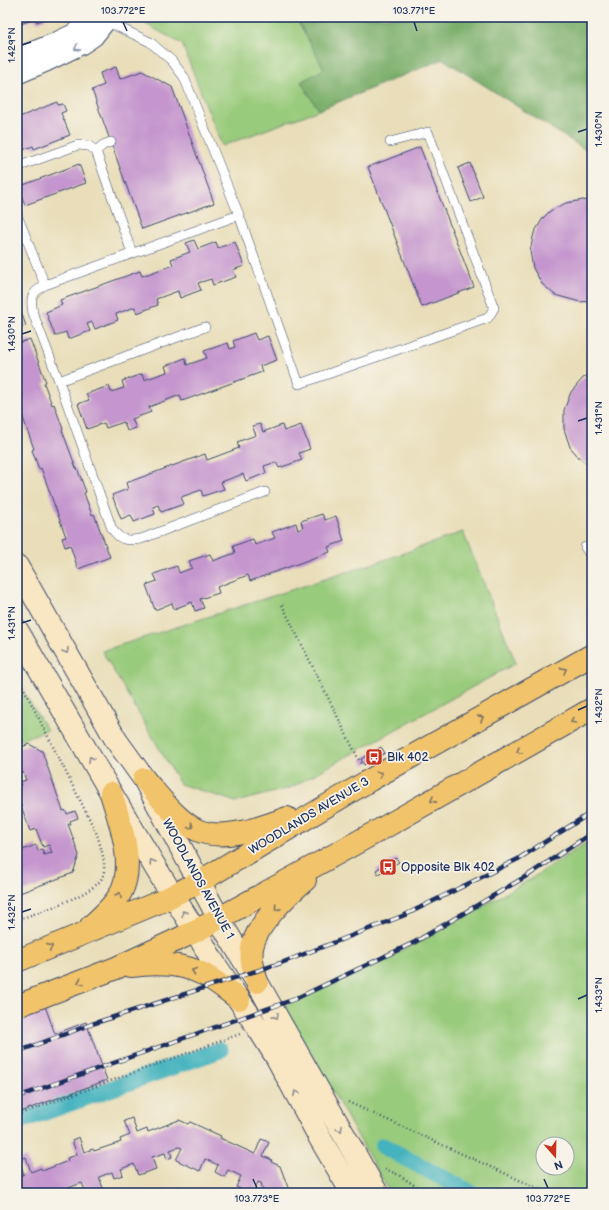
<svg xmlns="http://www.w3.org/2000/svg" width="609" height="1210" font-family="'Balsamiq Sans',sans-serif">
<rect width="100%" height="100%" fill="#f7f3e8"/>
<filter id="ink" filterUnits="userSpaceOnUse"><feTurbulence type="fractalNoise" baseFrequency=".025" numOctaves="2"/><feDisplacementMap in="SourceGraphic" scale="8" xChannelSelector="R" yChannelSelector="G"/><feConvolveMatrix kernelMatrix="1 2 1 2 8 2 1 2 1" color-interpolation-filters="sRGB"/></filter>
<filter id="wash" filterUnits="userSpaceOnUse"><feTurbulence type="fractalNoise" baseFrequency=".012" numOctaves="4" result="noise"/><feDisplacementMap in="SourceGraphic" scale="16" xChannelSelector="R" yChannelSelector="G"/><feGaussianBlur stdDeviation="0.9" result="paint"/><feColorMatrix in="noise" values="0 0 0 0 0 0 0 0 0 0 0 0 0 0 0 0 0 1.4 0 .05"/><feComposite in="paint" operator="in"/></filter>
<g filter="url(#wash)">
<rect width="100%" height="100%" fill="#e9deb9"/>
<path fill="#99cb7b" stroke="#5a7d6c" fill-rule="evenodd" d="M133 17H295L325 69 301 82 319 110 222 146 182 44Z
M463 532 516 663 290 788 236 802 180 784 102 651 384 560Z
M17 681 47 730 17 741Z
M592 839V1193H390L284 1006 421 941 532 878ZM543 1144H567V1168H543Z"/>
<path fill="#7aaf6b" stroke="#4a6f64" d="M296 17H592V154L443 59 319 110 301 82 324 69Z"/>
<g fill="none" stroke-linecap="round" stroke-linejoin="round">
<path stroke="#44b3be" stroke-width="17" d="M17 1122 220 1050
M383 1146 471 1193"/>
</g>
<g id="blocks">
<path fill="#c495ce" d="M17 17H45V19L37 22 35 19 17 25Z
M116 67 120 79 142 71 172 87 214 203 142 229 92 90 104 85 100 73Z
M57 102 58 105 63 104 66 111 61 113 70 135 34 149 33 146 17 152V118Z
M420 147 474 287 422 307 368 167Z
M470 163 483 197 471 202 458 168Z
M79 164 86 183 25 205 18 187Z
M583 200 592 202V301L580 302 555 295 542 284 533 268 530 251 534 233 543 218 550 211 566 203Z
M194 240 198 249 216 242 218 248 235 242 244 266 233 270 236 277 213 285 211 279 198 283 201 290 180 298 178 291 156 299 158 305 137 313 135 307 116 314 118 320 95 329 92 322 87 324 90 331 68 339 66 332 55 336 46 312 62 305 60 300 140 271 142 276 173 265 171 259 190 252 186 243Z
M17 300 26 326 17 329Z
M254 333 257 340 268 336 277 360 260 366 262 372 182 401 180 395 149 407 151 412 132 419 136 428 127 431 124 422 106 428 104 423 87 429 78 404 89 400 86 394 109 386 111 392 124 388 122 381 142 374 144 380 167 372 165 366 185 358 187 365 207 358 204 351 228 343 230 349 235 347 233 341Z
M30 339 46 382 44 383 52 405 54 404 63 429 62 430 76 468H77L86 492 84 493 92 515 94 514 110 557 78 569 70 545 65 547 62 538 66 537 41 468 39 469 32 450 34 449 17 401V344Z
M592 373V467L582 461 570 447 564 429V410L571 392 583 378Z
M260 424 263 432 282 425 284 431 301 425 310 449 299 453 302 460 279 468 276 462 264 466 266 473 246 481 243 474 221 482 224 489 203 496 201 490 181 497 184 504 161 512 158 505 153 507 155 514 134 522 131 515 121 519 112 495 128 489 126 483 205 454 207 460 239 448 237 442 256 435 252 426Z
M322 514 325 520 336 516 344 541 328 547 330 552 250 581 248 575 217 587 219 593 200 599 204 608 195 611 192 602 174 609 172 603 155 610 146 585 157 581 154 574 177 566 179 573 192 568 189 561 210 554 213 561 235 553 233 546 253 539 255 545 275 538 272 532 296 523 298 530 303 528 301 521Z
M29 744 42 751 63 811 65 810 67 814 75 811 78 818 70 821 71 824H68L79 855 73 873 17 894V852L36 845 38 851 42 849 44 855 52 853 49 845 43 847 36 829 30 831 17 794V787L21 786 20 782 26 780 23 772 17 774V749Z
M381 747 385 753 364 765 361 759Z
M396 858 399 862 378 874 376 870Z
M45 1006 55 1034 86 1022 107 1080 17 1113V1017Z
M132 1118 137 1133 147 1129 148 1132 179 1120 188 1124 190 1122 221 1136 220 1138 255 1154 261 1139 269 1142 263 1156 272 1160 271 1162 280 1166 290 1193H264L261 1183 258 1182 253 1193H248L236 1187 241 1176 228 1170 224 1177 215 1172 218 1165 205 1159 200 1171 176 1160 182 1148 179 1147 170 1150 172 1157 167 1159 165 1153 152 1157 156 1169 138 1175 134 1164 121 1169 123 1175 114 1178 112 1172 99 1177 103 1188 89 1193H86L82 1183 68 1188 70 1193H59V1192L55 1193H17V1177L24 1174 19 1160 26 1157 31 1172 41 1168 42 1171 68 1161 67 1158 77 1155 72 1140 79 1137 84 1152 93 1149 94 1151 121 1142 120 1139 130 1135 124 1121Z"/>
</g>
</g>
<g filter="url(#ink)">
<use href="#blocks" fill-opacity="0" stroke="#3a496c" stroke-width="1"/>
<g fill="none" stroke-linecap="round" stroke-linejoin="round">
<defs>
<path id="service" d="M104 22 114 25 150 42 172 61 184 77 239 215 299 384 488 318 494 308 428 132 390 142
M96 151 103 145 111 142
M17 167 78 145 89 146 96 151 132 253
M17 215 45 285
M239 215 45 285C31 293 30 298 33 313L59 381 112 529C121 541 126 541 141 539L265 492
M59 381 205 327
M585 547 592 558"/>
<path id="minor" d="M17 57 55 42 74 33 100 17
M17 75 47 62 82 45 94 37 106 22 108 17"/>
<path id="secondary" d="M17 566 116 740 144 779 224 928 257 982 377 1193
M17 630 111 793 163 880 201 940 212 960 260 1031 277 1058 321 1140 352 1193"/>
<path id="primary" d="M144 779C159 796 177 821 197 830 222 842 263 827 287 818
M91 926C102 916 115 905 121 892 136 863 119 821 111 793
M17 961 128 915 164 900 199 882 370 780 592 655
M131 966C155 963 183 963 205 975 217 982 228 991 239 999
M257 982C254 971 250 960 252 948 256 925 287 895 305 880
M17 1006 116 968 196 931 385 827 592 709"/>
</defs>
<use href="#service" stroke="#3a496c" stroke-width="10"/>
<use href="#minor" stroke="#3a496c" stroke-width="20"/>
<use href="#secondary" stroke="#3a496c" stroke-width="24"/>
<use href="#primary" stroke="#3a496c" stroke-width="24"/>
<path stroke="#3a496c" stroke-width="2.5" stroke-dasharray="1 3" stroke-linecap="butt" d="M282 605 361 764
M17 675 97 834C100 846 108 866 102 878 93 895 36 913 17 920
M348 1102 548 1193
M17 1115 240 1034
M385 1169 399 1175 426 1193"/>
<use href="#service" stroke="#fff" stroke-width="9"/>
<use href="#minor" stroke="#fff" stroke-width="18"/>
<use href="#secondary" stroke="#f9e7c3" stroke-width="22"/>
<use href="#primary" stroke="#f1c36a" stroke-width="22"/>
<defs>
<path id="rail" d="M17 1052 92 1024 281 963 405 915 518 859 592 812
M17 1097 295 999 415 942 530 874 592 833"/>
</defs>
<use href="#rail" stroke="#1b2f5e" stroke-width="4.5"/>
<use href="#rail" stroke="#f7f3e8" stroke-width="3" stroke-dasharray="9" stroke-linecap="butt"/>
</g>
<defs><path id="oneway-chevron" d="M-2-3.5L2.5 0L-2 3.5" fill="none" stroke-width="1.6" stroke-linecap="round" stroke-linejoin="round"/></defs>
<use stroke="#8d97ae" href="#oneway-chevron" transform="translate(77 48) rotate(152)"/>
<g stroke="#8a8b90">
<use href="#oneway-chevron" transform="translate(66 651) rotate(60)"/>
<use href="#oneway-chevron" transform="translate(91 759) rotate(-120)"/>
<use href="#oneway-chevron" transform="translate(152 862) rotate(-121)"/>
<use href="#oneway-chevron" transform="translate(184 913) rotate(-123)"/>
<use href="#oneway-chevron" transform="translate(276 1016) rotate(60)"/>
<use href="#oneway-chevron" transform="translate(296 1093) rotate(-118)"/>
<use href="#oneway-chevron" transform="translate(340 1129) rotate(60)"/>
</g>
<g stroke="#7b7263">
<use href="#oneway-chevron" transform="translate(564 670) rotate(-29)"/>
<use href="#oneway-chevron" transform="translate(481 718) rotate(-30)"/>
<use href="#oneway-chevron" transform="translate(573 721) rotate(150)"/>
<use href="#oneway-chevron" transform="translate(519 751) rotate(150)"/>
<use href="#oneway-chevron" transform="translate(380 774) rotate(-29)"/>
<use href="#oneway-chevron" transform="translate(433 800) rotate(151)"/>
<use href="#oneway-chevron" transform="translate(191 826) rotate(34)"/>
<use href="#oneway-chevron" transform="translate(119 895) rotate(-60)"/>
<use href="#oneway-chevron" transform="translate(277 908) rotate(132)"/>
<use href="#oneway-chevron" transform="translate(50 947) rotate(-23)"/>
<use href="#oneway-chevron" transform="translate(194 971) rotate(-161)"/>
<use href="#oneway-chevron" transform="translate(80 982) rotate(159)"/>
</g>
</g>
<path fill="none" stroke="#1b2f5e" stroke-width="1.5" d="M123 22 127 31M414 22 417 31M22 45 31 42M578 132 587 129M22 334 31 331M578 421 587 418M22 623 31 620M578 710 587 706M22 912 31 909M578 999 587 995M253 1179 257 1188M544 1179 548 1188"/>
<defs>
<symbol id="bus-square" viewBox="-11 -11 22 22"><rect x="-9" y="-9" width="18" height="18" rx="4" fill="#c8321e" stroke="#f7f3e8"/><path d="M-5-6H5V4H4V6H2V4H-2V6H-4V4H-5ZM-3.5-4V0h7V-4ZM-3.5 1.2v1.5H-2V1.2ZM2 1.2v1.5H3.5V1.2Z" fill="#fff"/></symbol>
</defs>
<g fill-rule="evenodd">
<use href="#bus-square" x="364" y="747" width="20" height="20"/>
<use href="#bus-square" x="378" y="857" width="20" height="20"/>
</g>
<g text-anchor="middle" dominant-baseline="central" stroke-width="3.5" stroke-linejoin="round" paint-order="stroke">
<g font-size="12" fill="#1b2f5e" stroke="#f7f3e8" text-anchor="start">
<text x="387" y="757">Blk 402</text>
<text x="401" y="867">Opposite Blk 402</text>
</g>
<g font-size="12" fill="#1b2f5e" stroke="#f7f3e8">
<text transform="translate(309 816) rotate(-31)">WOODLANDS AVENUE 3</text>
<text transform="translate(198 879) rotate(61)">WOODLANDS AVENUE 1</text>
</g>
</g>
<rect width="609" height="1210" fill="none" stroke="#f7f3e8" stroke-width="44"/>
<g transform="translate(555 1156) rotate(160)"><circle r="19" fill="#f7f3e8" stroke="#9fa5b1"/>
<path d="M0-3L7 15L0 10L-7 15Z" fill="#c8321e"/>
<text y="-6" font-size="11" font-weight="bold" text-anchor="middle" fill="#1b2f5e">N</text>
</g>
<rect x="22" y="22" width="565" height="1166" fill="none" stroke="#1b2f5e" stroke-width="1.5"/>
<g font-size="10" text-anchor="middle" fill="#1b2f5e">
<text x="123" y="14">103.772°E</text>
<text x="414" y="14">103.771°E</text>
<text transform="translate(11 45) rotate(-90)" y="4">1.429°N</text>
<text transform="translate(598 129) rotate(-90)" y="4">1.430°N</text>
<text transform="translate(11 334) rotate(-90)" y="4">1.430°N</text>
<text transform="translate(598 418) rotate(-90)" y="4">1.431°N</text>
<text transform="translate(11 623) rotate(-90)" y="4">1.431°N</text>
<text transform="translate(598 706) rotate(-90)" y="4">1.432°N</text>
<text transform="translate(11 912) rotate(-90)" y="4">1.432°N</text>
<text transform="translate(598 995) rotate(-90)" y="4">1.433°N</text>
<text x="257" y="1202">103.773°E</text>
<text x="548" y="1202">103.772°E</text>
</g>
</svg>
